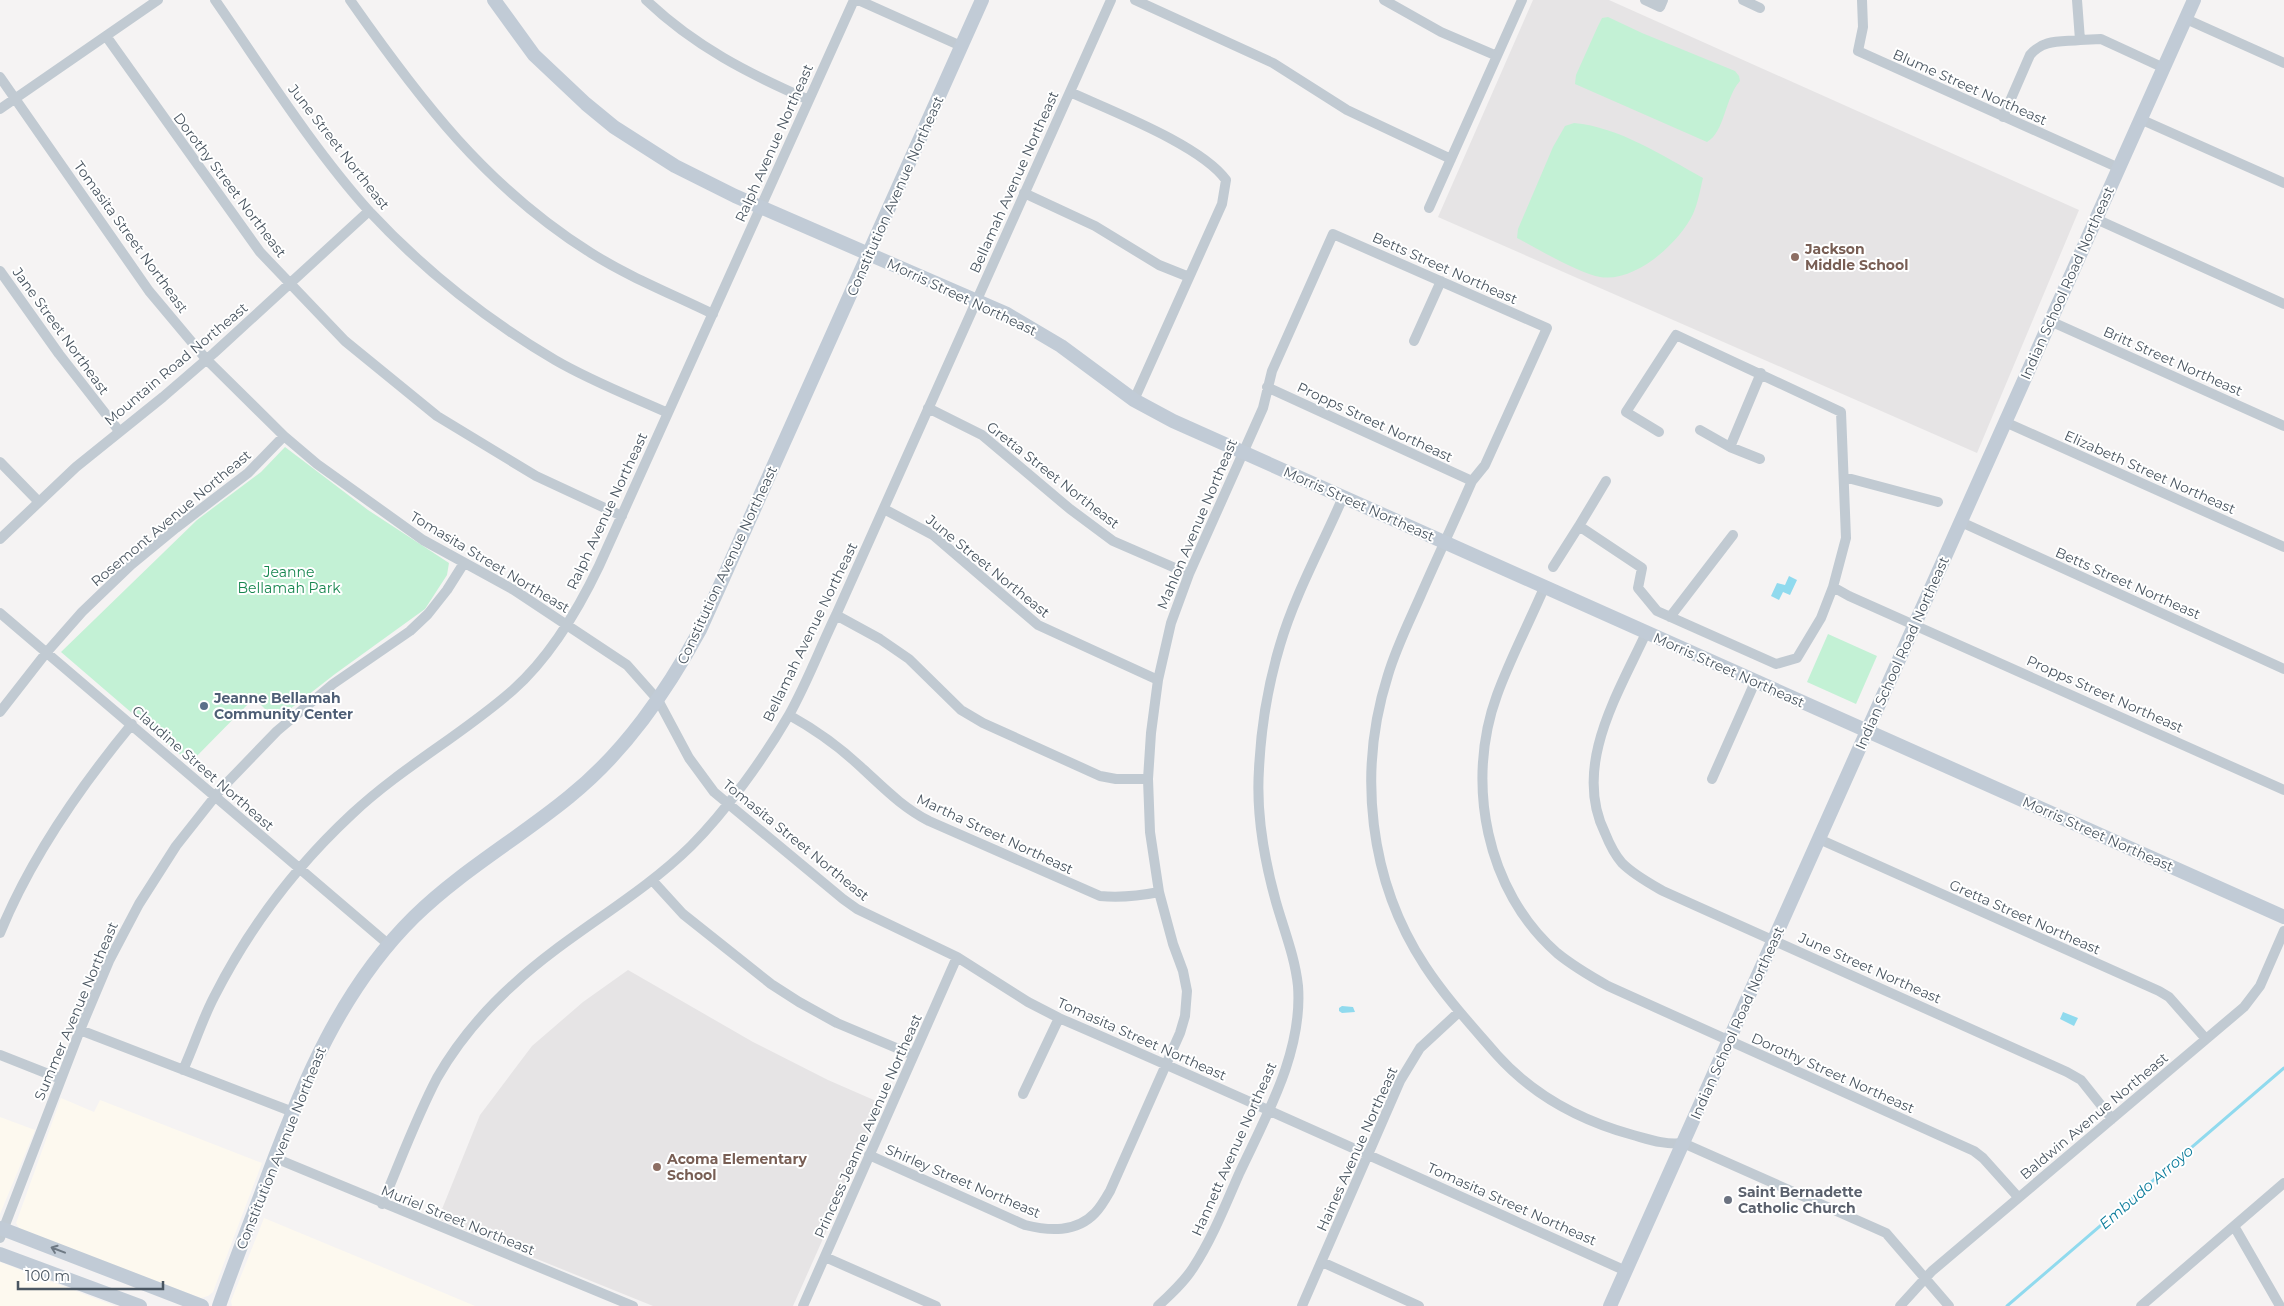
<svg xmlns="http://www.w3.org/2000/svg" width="2284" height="1306" font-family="Montserrat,sans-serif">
<rect width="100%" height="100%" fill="#f5f3f3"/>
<path fill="#fdf9ef" d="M61 1098 94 1112 100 1100 262 1163 213 1292 208 1296 201 1298 20 1230 16 1223Z
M0 1117 35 1130 0 1214Z
M264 1218 387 1269 475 1306H232L231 1301Z
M0 1262 115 1306H0Z"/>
<path fill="#e6e4e5" d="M1533 0H1609L2079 210 1977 453 1438 217Z
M628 970 753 1042 828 1080 883 1104 793 1306H653L438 1219 480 1115 532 1046 583 1002Z"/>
<path fill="#c3f1d5" d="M1608 17 1642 33 1735 71 1739 76 1740 81C1725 97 1725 132 1707 142L1575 84 1576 75 1598 26 1602 18Z
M1574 123C1619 127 1663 156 1703 178 1700 190 1698 203 1693 214 1679 243 1635 283 1600 277 1578 273 1538 249 1517 238L1518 229 1553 147 1565 126Z
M285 447 368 510 449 563 447 575 425 609 335 674 276 720 254 698 190 763 61 652 197 520 261 472Z
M1828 634 1877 656 1856 704 1807 682Z"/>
<path fill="#90daee" d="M1789 576 1797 580 1790 595 1783 592 1779 600 1771 596 1777 583 1785 585Z
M1342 1006 1353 1007 1355 1012 1342 1013 1339 1011V1008Z
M2063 1012 2078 1018 2074 1026 2060 1019Z"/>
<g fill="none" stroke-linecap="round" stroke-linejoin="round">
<path stroke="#90daee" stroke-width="3" d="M2007 1306 2284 1068"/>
<path stroke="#c1cad2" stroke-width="10" d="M215 0C263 69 313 149 369 211 423 269 487 320 555 360 591 381 630 396 668 413
M350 0C420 100 486 187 591 253 629 277 672 294 713 314
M646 0C694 46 749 74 809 100
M858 0 961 46
M1135 0 1273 63 1347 110 1451 159
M1384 0 1441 32 1497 56
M1645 0 1660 7 1663 0
M1743 0 1760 8
M1862 0 1863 27 1858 51 2119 168
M2186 19 2284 63
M106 36 260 252 345 341 437 416 536 476 622 516
M2080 40 2101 39 2164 68
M0 77 149 291 206 359 284 436 317 464 423 540 514 590 627 665 658 700 689 758 714 792 843 899 857 909 957 957 1028 1002 1059 1018C1249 1100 1437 1186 1626 1271
M1070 92C1111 111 1201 145 1226 180L1222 204 1134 400
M0 109 158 0
M2003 117 2030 55C2043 39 2061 42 2080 40L2077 0
M2140 119 2284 183
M1024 193 1095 226 1159 265 1189 277
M1429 208 1522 0
M2096 219 2284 304
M0 271 59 354 119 431
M2050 321 2284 426
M1414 341 1441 281
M1267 387 1472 481
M928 408 982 435 1070 509 1113 541 1189 574
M2005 422 2284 547
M1700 430 1730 447 1760 459
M1659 432 1626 412 1676 335 1841 412 1846 538 1833 587 1849 596 2284 790
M1730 447 1761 373
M0 462 38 501
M1844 477 1938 502
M884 509 933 535 1038 625 1158 680
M1961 522 2284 669
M1579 526 1606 481
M0 539 76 467 163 397 214 353 369 211
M1553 567 1579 526 1642 568 1638 588 1657 611 1776 664 1797 658 1821 618 1833 587
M1544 588C1529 623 1510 659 1497 695 1465 782 1486 891 1557 953 1573 966 1590 976 1608 986L1974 1151 1983 1158 2018 1197
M0 613 388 944
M836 615 880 639 909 659 961 710 983 723 1100 776 1116 779H1148
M1670 617 1733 535
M1646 633C1618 694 1572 766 1605 833 1609 843 1615 855 1622 863 1634 875 1649 883 1663 891L2067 1072 2081 1080 2112 1119
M0 712 46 653 82 612 131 565 176 528 248 473 284 436
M789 715C816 730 840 747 863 769 885 789 902 807 929 821L1100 896C1121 898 1139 896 1159 892
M1712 779 1755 682
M1819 839 2159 991 2169 997 2206 1039
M652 880 683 914 771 984 799 1002 837 1023 913 1055
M0 933C31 857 80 787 132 724
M80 1030 293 1112
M0 1055 61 1079
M183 1070C194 1046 202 1020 214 997 249 928 296 866 352 814 402 767 462 735 513 690 550 657 578 610 599 566L854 0
M1023 1094 1059 1018
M869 1155 1025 1225C1049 1231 1076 1233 1095 1213 1101 1207 1106 1198 1110 1191L1180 1033 1185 1016 1187 991 1183 971 1173 944 1159 892 1150 832 1148 779 1151 733 1158 680 1171 623 1189 574 1263 408 1272 371 1333 234 1547 328 1485 465 1472 481C1455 520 1437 558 1420 597 1409 622 1396 648 1388 675 1357 772 1369 881 1425 966 1446 998 1472 1026 1497 1055 1533 1095 1582 1121 1633 1135 1651 1140 1665 1145 1683 1143L1886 1233 1949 1306
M275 1158 633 1306
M382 1204C400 1162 416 1118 437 1078 457 1043 484 1011 514 984 569 933 637 899 691 846 726 811 764 758 789 715 807 683 820 648 836 615L1111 0
M2234 1226 2280 1306
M0 1238 80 1030 109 961 139 904 176 846 221 789 277 731 333 684 410 631 428 614 447 590 464 563
M825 1257 936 1306
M1322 1262 1419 1306
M803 1306 957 957
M1158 1306C1171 1294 1184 1282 1193 1268 1212 1239 1225 1206 1239 1174 1266 1116 1303 1052 1298 986 1295 957 1284 930 1276 902 1264 859 1256 813 1259 769 1261 727 1268 685 1280 645 1295 594 1322 546 1343 497
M1302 1306 1400 1081 1420 1048 1459 1012
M1900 1306 1932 1271 2244 1007 2260 986 2284 931
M2141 1306 2284 1183"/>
<path stroke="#c1cbd6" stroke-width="14" d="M494 0 534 55 586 104 614 127 675 166 735 196 1007 314 1061 346 1134 400 1173 421 2284 917
M0 1228 202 1306
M0 1254 140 1306
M219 1306C234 1263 251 1221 267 1178 302 1084 341 989 414 917 461 871 519 838 569 797 625 752 666 692 700 630L982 0
M1610 1306 2194 0"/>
</g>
<defs><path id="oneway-shaft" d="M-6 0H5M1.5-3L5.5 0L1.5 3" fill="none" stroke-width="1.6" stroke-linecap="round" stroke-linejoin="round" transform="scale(1.25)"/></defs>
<use stroke="#6e7984" href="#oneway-shaft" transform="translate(58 1250) rotate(-159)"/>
<g fill="#8d6e63" stroke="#fff" stroke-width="2">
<circle cx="1795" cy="257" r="5"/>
<circle cx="657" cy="1167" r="5"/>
</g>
<circle fill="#5c6f8a" stroke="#fff" stroke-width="2" cx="204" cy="706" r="5"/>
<circle fill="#6b7280" stroke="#fff" stroke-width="2" cx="1728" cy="1200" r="5"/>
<g text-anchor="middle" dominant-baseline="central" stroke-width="4" stroke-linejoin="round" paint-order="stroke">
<g font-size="14" fill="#4a5661" stroke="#fff">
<text transform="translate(1970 87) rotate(24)">Blume Street Northeast</text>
<text transform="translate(774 143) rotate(-66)">Ralph Avenue Northeast</text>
<text transform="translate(339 147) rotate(52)">June Street Northeast</text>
<text transform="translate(1014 182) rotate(-66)">Bellamah Avenue Northeast</text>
<text transform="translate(230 185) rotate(53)">Dorothy Street Northeast</text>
<text transform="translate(895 196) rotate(-66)">Constitution Avenue Northeast</text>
<text transform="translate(131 237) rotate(54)">Tomasita Street Northeast</text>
<text transform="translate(1445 268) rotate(24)">Betts Street Northeast</text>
<text transform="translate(2067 283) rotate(-66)">Indian School Road Northeast</text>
<text transform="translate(962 297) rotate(25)">Morris Street Northeast</text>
<text transform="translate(61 331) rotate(54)">Jane Street Northeast</text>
<text transform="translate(2173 361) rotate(24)">Britt Street Northeast</text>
<text transform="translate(176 364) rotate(-40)">Mountain Road Northeast</text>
<text transform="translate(1375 422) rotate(25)">Propps Street Northeast</text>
<text transform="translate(2150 472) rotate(24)">Elizabeth Street Northeast</text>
<text transform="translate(1053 475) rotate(38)">Gretta Street Northeast</text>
<text transform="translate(1359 504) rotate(24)">Morris Street Northeast</text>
<text transform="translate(607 511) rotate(-65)">Ralph Avenue Northeast</text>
<text transform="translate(171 518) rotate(-40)">Rosemont Avenue Northeast</text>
<text transform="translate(1197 524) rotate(-67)">Mahlon Avenue Northeast</text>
<text transform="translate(490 562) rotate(31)">Tomasita Street Northeast</text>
<text transform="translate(727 565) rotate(-65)">Constitution Avenue Northeast</text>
<text transform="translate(988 566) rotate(39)">June Street Northeast</text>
<text transform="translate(2128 583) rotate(24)">Betts Street Northeast</text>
<text transform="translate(810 632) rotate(-64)">Bellamah Avenue Northeast</text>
<text transform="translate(1902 653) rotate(-66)">Indian School Road Northeast</text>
<text transform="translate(1729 670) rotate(24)">Morris Street Northeast</text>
<text transform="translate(2105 694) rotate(24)">Propps Street Northeast</text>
<text transform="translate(203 768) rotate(41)">Claudine Street Northeast</text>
<text transform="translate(995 834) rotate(25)">Martha Street Northeast</text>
<text transform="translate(2098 834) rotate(24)">Morris Street Northeast</text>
<text transform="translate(796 840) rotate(39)">Tomasita Street Northeast</text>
<text transform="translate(2025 917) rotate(24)">Gretta Street Northeast</text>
<text transform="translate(1870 968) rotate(24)">June Street Northeast</text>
<text transform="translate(76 1011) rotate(-67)">Summer Avenue Northeast</text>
<text transform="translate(1737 1023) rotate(-66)">Indian School Road Northeast</text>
<text transform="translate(1142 1039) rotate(24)">Tomasita Street Northeast</text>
<text transform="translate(1833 1073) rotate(24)">Dorothy Street Northeast</text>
<text transform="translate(2094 1116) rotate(-40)">Baldwin Avenue Northeast</text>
<text transform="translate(868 1126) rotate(-66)">Princess Jeanne Avenue Northeast</text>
<text transform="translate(281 1148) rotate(-68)">Constitution Avenue Northeast</text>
<text transform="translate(1234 1149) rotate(-66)">Hannett Avenue Northeast</text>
<text transform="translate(1357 1149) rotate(-66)">Haines Avenue Northeast</text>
<text transform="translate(963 1181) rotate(23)">Shirley Street Northeast</text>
<text transform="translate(1512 1204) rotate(24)">Tomasita Street Northeast</text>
<text transform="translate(458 1220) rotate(22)">Muriel Street Northeast</text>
</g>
<g font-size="14" font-weight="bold" fill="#785e54" stroke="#fff" text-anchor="start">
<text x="1805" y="249">Jackson<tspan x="1805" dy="16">Middle School</tspan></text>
<text x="667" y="1159">Acoma Elementary<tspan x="667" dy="16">School</tspan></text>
</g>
<g font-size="14" fill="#17864f" stroke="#fff">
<text x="289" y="572">Jeanne<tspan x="289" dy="16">Bellamah Park</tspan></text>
</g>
<g font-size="14" font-weight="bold" fill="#4e5e75" stroke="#fff" text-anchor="start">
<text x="214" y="698">Jeanne Bellamah<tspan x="214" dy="16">Community Center</tspan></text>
</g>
<g font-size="14" font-weight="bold" fill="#5b616d" stroke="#fff" text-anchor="start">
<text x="1738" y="1192">Saint Bernadette<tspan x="1738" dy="16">Catholic Church</tspan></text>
</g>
<g font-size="15" font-style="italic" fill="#0c7c9b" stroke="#fff">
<text transform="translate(2146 1187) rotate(-41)">Embudo Arroyo</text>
</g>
</g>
<path d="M18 1281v8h145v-8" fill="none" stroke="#4a5661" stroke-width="2.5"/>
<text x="25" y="1281" font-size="15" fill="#4a5661" stroke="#ffffff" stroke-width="4" paint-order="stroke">100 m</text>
</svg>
